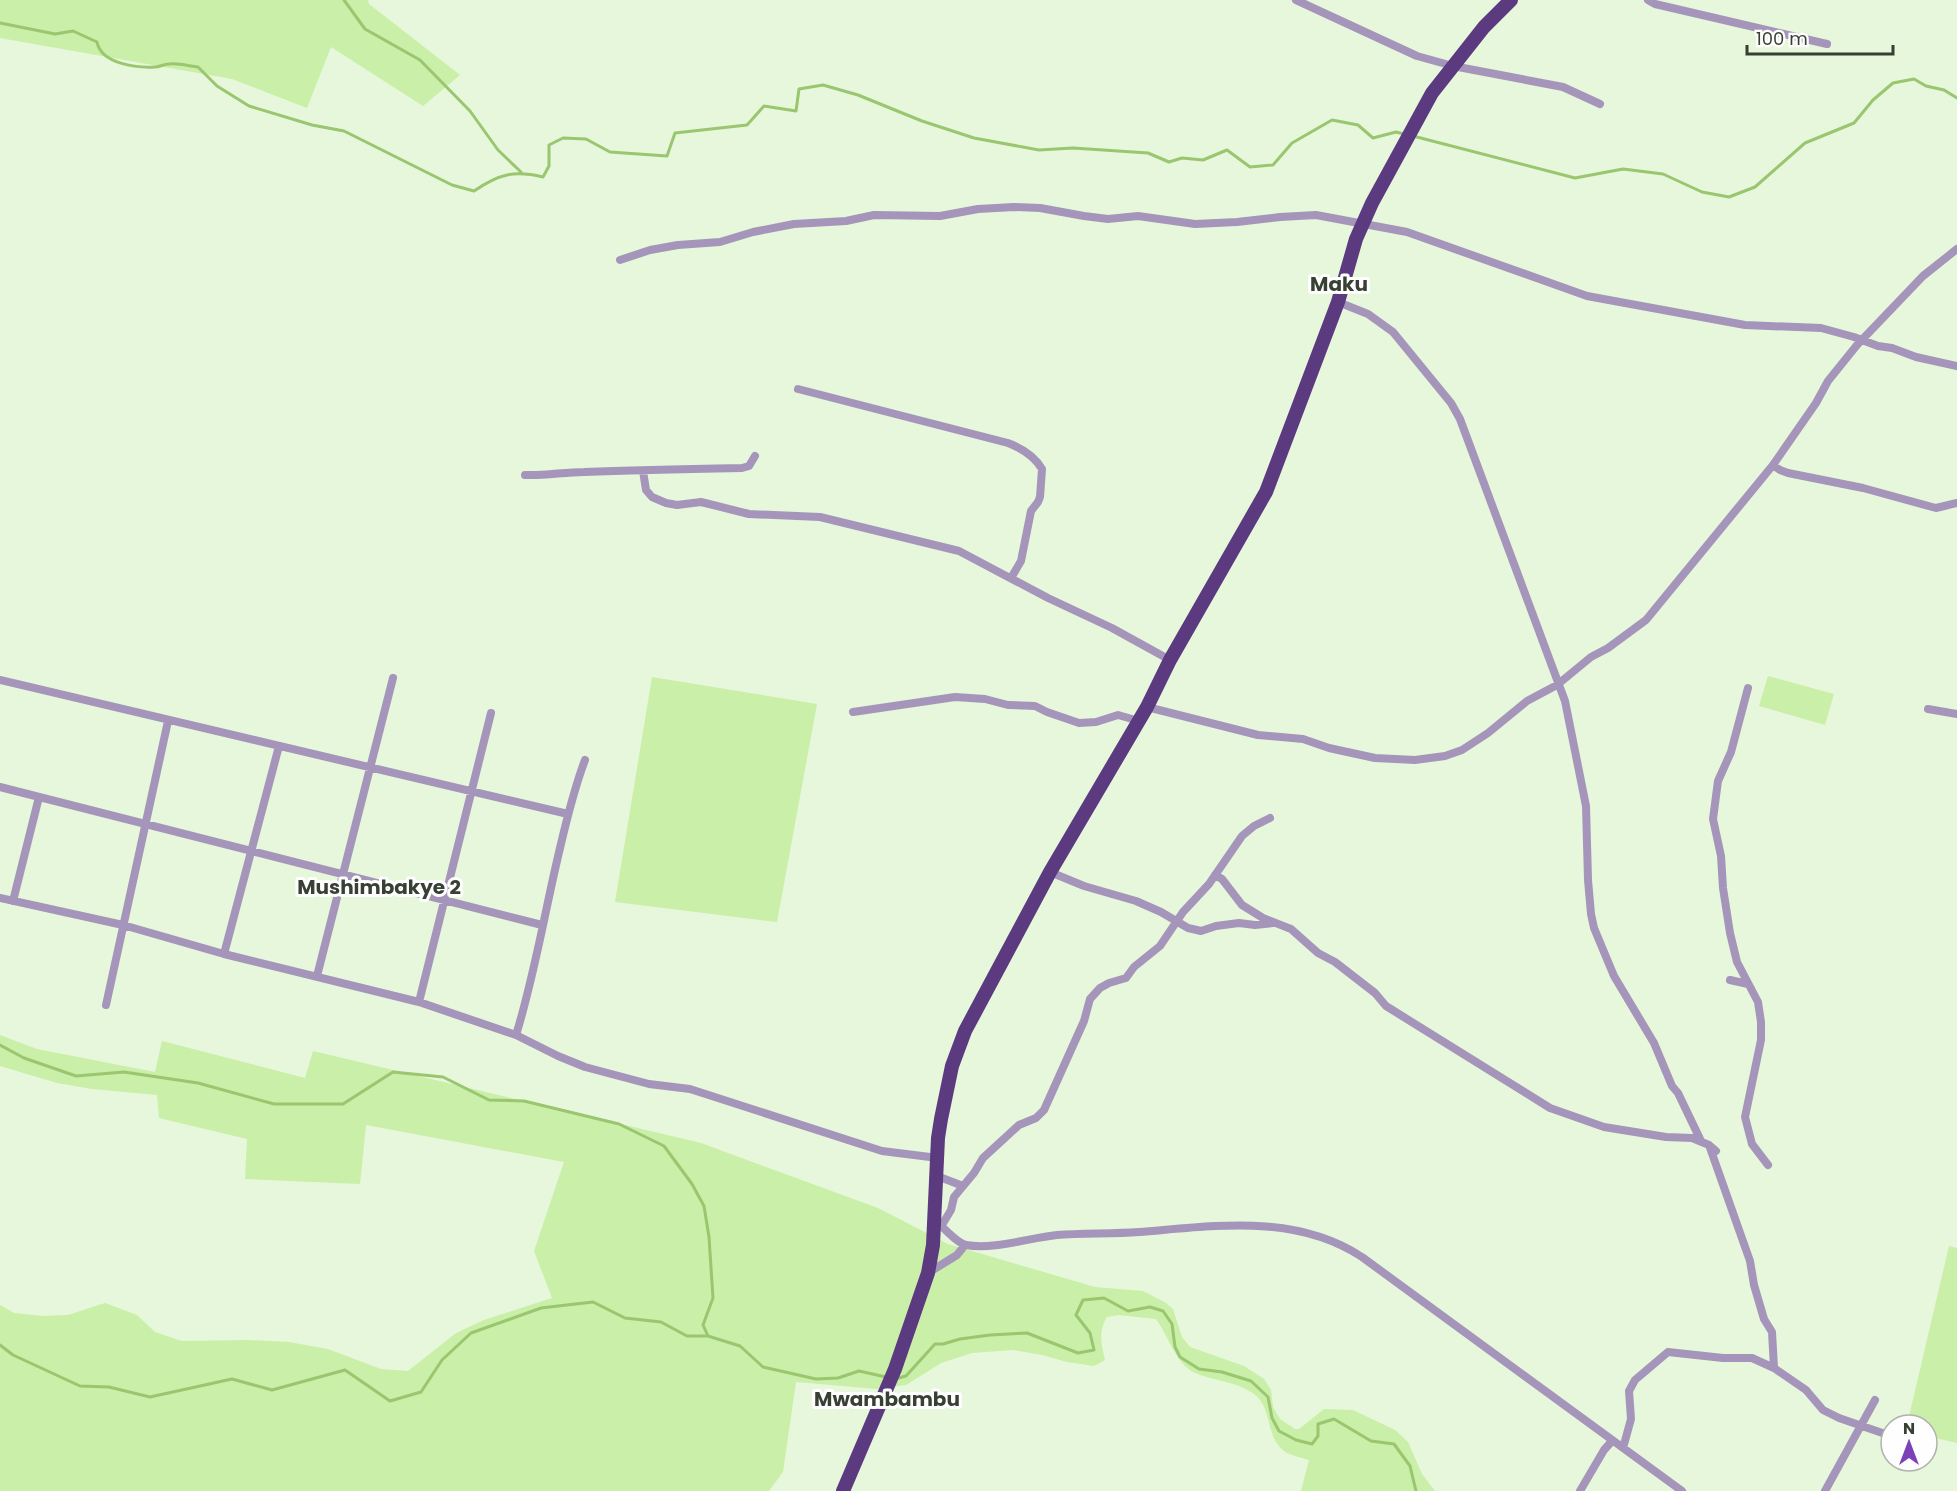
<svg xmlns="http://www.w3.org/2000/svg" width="1957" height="1491" font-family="Poppins,sans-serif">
<rect width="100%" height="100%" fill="#e7f7db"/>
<path fill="#c9efa8" d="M0 0H368L369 4 460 75 423 106 331 47 307 108 232 79 0 38Z
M1768 676 1834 694 1825 725 1759 706Z
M652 677 817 704 777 922 615 902Z
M0 1035 37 1049 155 1072 162 1041 305 1078 313 1051 701 1143 878 1208 948 1244 1095 1287 1143 1291 1166 1303 1173 1309 1182 1337 1190 1347 1244 1366 1264 1379 1271 1390 1273 1407 1280 1419 1295 1429H1299L1324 1409 1353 1410 1395 1430 1408 1442 1422 1474 1435 1491H1301L1309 1460C1302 1458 1294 1456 1287 1453 1264 1439 1274 1409 1254 1394 1237 1381 1212 1381 1193 1372 1177 1364 1167 1334 1156 1319L1118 1315 1107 1317C1098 1331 1101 1344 1105 1360L1094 1366 1067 1362 1042 1355 1013 1350 972 1353 941 1363 906 1385 877 1389 796 1382 783 1472 769 1491H0V1305L14 1313 43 1316 68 1315 105 1303 137 1315 155 1332 182 1341 248 1340 289 1342 328 1349 381 1369 408 1371 456 1333 484 1320 552 1298 534 1251 564 1162 366 1125 360 1184 245 1179 247 1139 159 1118 157 1095 92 1089 57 1083 0 1066Z
M1949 1246 1957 1248V1443L1927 1436V1425H1907Z"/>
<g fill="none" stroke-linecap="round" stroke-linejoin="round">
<path stroke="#99c66f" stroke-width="3" d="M344 0 365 29 420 60 470 111 498 150 521 172
M0 23 55 34 73 31 97 42C101 64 137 68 155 67 160 67 164 64 169 64 179 63 189 66 198 67L217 86 249 106 312 125 344 131 452 185 474 191C499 174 514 170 543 177L549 166V145L563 138 586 139 610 152 667 156 675 133 747 125 764 106 796 111 799 89 823 85 858 95 922 121 974 138 1039 150 1073 148 1148 153 1169 162 1182 158 1203 160 1227 150 1250 167 1273 165 1292 143 1332 120 1358 125 1373 138 1396 132 1404 134
M1413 136 1575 178 1623 169 1663 174 1702 192 1729 197 1755 187 1805 143 1854 123 1873 100 1893 83 1914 79 1926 86 1944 90 1957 98
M0 1045 24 1058 76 1076 124 1072 198 1083 274 1104H343L393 1072 443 1077 489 1100 524 1101 619 1124 664 1146 692 1184 704 1206 709 1237 713 1298 703 1325 708 1336
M0 1345 13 1355 80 1386 109 1387 150 1397 232 1379 272 1390 345 1370 390 1401 421 1392 442 1360 471 1333 541 1308 593 1302 625 1318 661 1322 687 1336H708L740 1346 763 1367 816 1379 838 1378 859 1371 886 1377
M895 1379 906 1376 935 1344H943L960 1339 990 1335 1027 1333 1078 1353 1094 1350 1090 1333 1076 1315 1083 1300 1104 1298 1128 1311 1150 1307 1163 1311 1172 1324 1175 1347 1180 1357 1199 1369 1222 1372 1251 1381 1268 1397 1272 1418 1279 1431 1296 1440 1312 1444 1318 1436V1424L1334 1419 1371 1441 1394 1444 1410 1466 1416 1491"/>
<path stroke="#a595ba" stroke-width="8" d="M1296 0 1417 56 1453 66 1563 87 1600 104
M1648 0 1655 4 1827 44
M620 260 650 250 678 245 720 242 753 232 794 224 846 221 874 215 940 216 978 209 1014 207 1040 208 1084 216 1108 219 1138 216 1195 224 1237 222 1280 217 1316 215 1407 232 1587 296 1745 325 1821 328 1854 337 1878 346 1892 348 1916 357 1957 366
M1338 302 1368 314 1393 332 1451 403 1460 419 1565 701 1586 806 1588 880 1591 914 1594 928 1614 976 1654 1043 1672 1086 1678 1093 1701 1141
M798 389 1008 443C1021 448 1035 457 1042 469L1040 497 1038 502 1031 511 1021 561 1011 578
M1773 465 1780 470 1788 473 1863 488 1936 508 1957 503
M643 471 646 490 652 497 666 503 677 505 701 502 749 514 820 517 959 551 1048 598 1112 628 1170 660
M525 475C545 476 564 472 584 472 637 470 689 469 742 468L749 466 755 456
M0 680 568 814
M1748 688 1731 752 1718 781 1713 819 1721 856 1723 888 1730 933 1737 962 1758 1002 1761 1022V1040L1745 1117 1752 1144 1768 1165
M1147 707 1258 735 1303 739 1329 748 1375 758 1415 760 1445 756 1462 750 1488 733 1527 701 1557 685 1591 657 1608 648 1646 620 1773 465 1816 403 1828 381 1857 345 1923 276 1957 249
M1928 709 1957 714
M853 712 955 697 985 699 1008 705 1035 706 1047 712 1079 723 1096 722 1118 715 1139 721
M0 787 542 925
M1050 872 1084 886 1136 901 1161 912 1188 928 1201 931 1216 926 1239 923 1255 925 1273 923
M1215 875 1222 879 1242 905 1263 918 1291 929 1318 953 1335 962 1375 993 1386 1006 1550 1108 1604 1127 1666 1137 1692 1138 1709 1145 1716 1151
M0 898 123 925 224 954 419 1002 516 1035 558 1056 585 1067 649 1084 690 1089 882 1151 938 1158
M13 901 39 797
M224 954 279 746
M317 976 393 678
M1730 980 1748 984
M419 1002 491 713
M106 1005 168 721
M516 1035C535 974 545 910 560 848 567 818 574 789 585 760
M1709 1145 1750 1261 1754 1285 1764 1319 1772 1332 1774 1368
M937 1176 963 1186
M934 1220C943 1226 956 1243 966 1245 993 1250 1029 1238 1057 1235 1084 1233 1112 1234 1139 1232 1215 1226 1295 1213 1362 1257L1682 1491
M942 1225 951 1210 954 1197 974 1173 983 1158 1019 1125 1036 1118 1044 1110 1084 1021 1090 999 1100 988 1109 983 1126 978 1134 967 1160 946 1183 912 1209 884 1242 836 1254 826 1270 818
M928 1273 957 1255 965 1245
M1623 1448 1631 1419 1629 1391 1635 1380 1668 1352 1723 1358H1752L1774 1368 1806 1390 1823 1410 1839 1418 1891 1436
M1580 1491 1604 1450 1612 1441
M1825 1491 1875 1400"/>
<path stroke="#5b3a80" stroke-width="14" d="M843 1491 895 1369 928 1273 933 1245 938 1138 941 1119 952 1066 965 1031 1050 872 1147 707 1170 660 1266 492 1338 302 1356 239 1372 203 1432 93 1484 27 1511 0"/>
</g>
<g text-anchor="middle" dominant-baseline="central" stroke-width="6" stroke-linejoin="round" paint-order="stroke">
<g font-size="20" font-weight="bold" fill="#383f33" stroke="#fefefe">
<text x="1339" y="284">Maku</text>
<text x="379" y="887">Mushimbakye 2</text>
<text x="887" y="1399">Mwambambu</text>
</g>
</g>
<g transform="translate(1909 1443)"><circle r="28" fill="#fefefe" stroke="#afb2ad" stroke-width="1.5"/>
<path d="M0-4.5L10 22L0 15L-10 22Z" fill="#7d41b7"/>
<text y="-9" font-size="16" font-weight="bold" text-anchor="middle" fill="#383f33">N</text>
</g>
<path d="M1747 45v9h146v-9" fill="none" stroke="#383f33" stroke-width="3"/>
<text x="1756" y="45" font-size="18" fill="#383f33" stroke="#fefefe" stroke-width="4.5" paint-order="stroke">100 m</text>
</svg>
